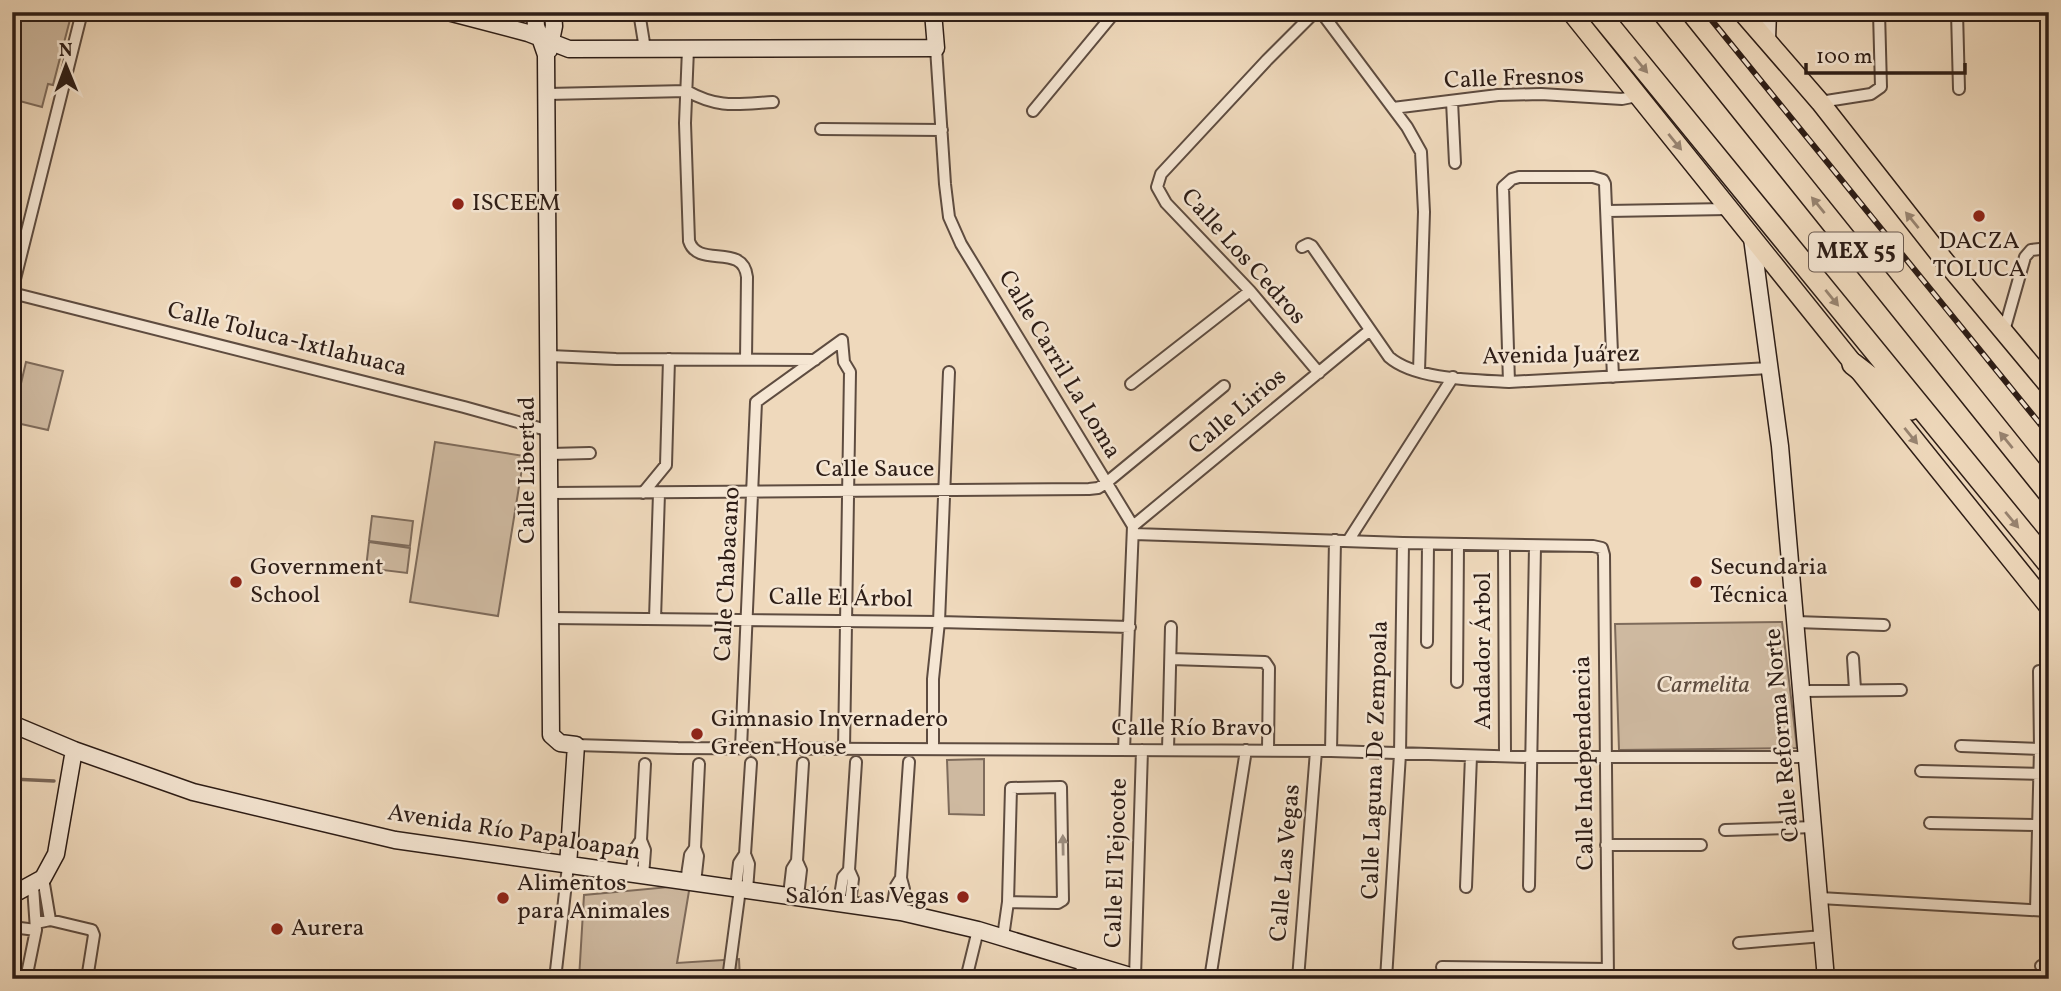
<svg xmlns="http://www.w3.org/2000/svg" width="2061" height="991" font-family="Vollkorn,serif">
<rect width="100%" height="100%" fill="#efd9bc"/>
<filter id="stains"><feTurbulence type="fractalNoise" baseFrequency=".00286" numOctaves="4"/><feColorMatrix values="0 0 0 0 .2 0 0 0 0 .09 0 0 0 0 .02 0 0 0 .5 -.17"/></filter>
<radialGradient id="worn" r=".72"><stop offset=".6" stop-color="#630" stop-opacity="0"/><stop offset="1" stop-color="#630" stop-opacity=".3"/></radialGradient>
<path fill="#ceb9a0" stroke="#7e6b5b" stroke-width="2" d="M12 12H72L53 85 48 84 42 107 12 99Z
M26 362 63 371 48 430 12 422Z
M435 442 524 456 498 616 410 602Z
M372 516 413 521 410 546 369 541Z
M369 542 410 548 407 573 366 568Z
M1782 622 1797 748 1619 750 1615 624Z
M984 759V815L949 814 947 760Z
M690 885 677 963 739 959 740 979H579L584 895Z"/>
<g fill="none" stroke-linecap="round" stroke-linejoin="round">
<path stroke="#7a6758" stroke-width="3.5" d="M12 779 54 781"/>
<defs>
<path id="street" d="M639 12 645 49
M1315 12 1267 60 1161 174 1157 187 1166 203 1250 291 1319 373
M1321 12 1407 127 1421 152 1424 212 1419 371
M1957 12 1959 89
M936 48 945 184 949 217 961 244 1133 526 1124 750
M688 49 685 123 689 241C698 269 743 242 747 277L746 359
M547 94 687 91C719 109 738 104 773 102
M1452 101 1455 163
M1820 102 1871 94 1881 87 1879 12
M1393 108 1498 95 1541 94 1622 99 1637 96
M1033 111 1115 12
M821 129 942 130
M1607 211 1728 209
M1302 247 1308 244 1312 246 1389 357C1415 380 1476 380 1509 382L1770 368
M12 291 82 12
M12 293 464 407 550 431
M2004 331 2025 257 2031 250 2049 248
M842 340 844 362 850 372 844 749
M550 356 616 359 815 360
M1509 382 1503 187 1512 179 1519 177H1593L1603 180 1605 184 1613 377
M1131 384 1250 291
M550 454 590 453
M550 493 1089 489 1098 488 1106 483 1224 386
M643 493 666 465 669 359
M1133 526 1370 330
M1134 534 1403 543 1593 546 1602 548 1604 555 1608 979
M1348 541 1453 377
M1504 546 1505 756
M551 618 939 622 1130 627
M655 619 659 493
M1796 622 1884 625
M1427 642 1428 544
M1853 658 1855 689
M1171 659 1265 662 1269 668 1268 750
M1457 682 1458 545
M1802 691 1901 690
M576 745 678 748 1331 751 1530 757H1807
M1961 746 2040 749
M741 748 756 402 842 340
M933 749V679L939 622 949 372
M1168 750 1171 627
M1331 751 1335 540
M1921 771 2040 774
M1930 823 2038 825
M1725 830 1814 827
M1606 845H1701
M745 854 749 864 747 890
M631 874 635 849 641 840
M643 876 645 850 641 840 645 764
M43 878 50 920
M686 882 690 855 695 848
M695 883 698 856 695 848 699 764
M1529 886 1535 546
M1466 887 1471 756
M736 888 739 863 745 854 751 763
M789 895 792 869 797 861
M798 896 801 870 797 861 803 763
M1820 898 2049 911
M839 902 843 877 849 870
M850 903 853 879 849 870 856 762
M892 910 896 886 901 878
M2036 910 2040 749 2039 671
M901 912 904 889 901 878 909 762
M36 923 50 920 92 930 94 935 87 979
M12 927 36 930
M1003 937 1008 902 1011 788 1061 787 1063 900 1058 903 1008 902
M1739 943 1823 936
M2041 966 2049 967
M1442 967 1608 969
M1135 977 1142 750
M26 979 36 930 33 886
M555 979 568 866
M728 979 740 889
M966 979 978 930
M1080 979 1083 961
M1210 979 1246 750
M1298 979 1316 751
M1386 979 1400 754 1403 543"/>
<path id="secondary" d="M448 12 528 33 569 49 936 48 933 12
M535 12 536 26 546 55 551 735 560 743 576 745 568 866
M1767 39 1768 12
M549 50 554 26 553 12
M1752 238 1780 446 1826 979
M12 724 74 750 193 792 395 840 901 912 978 930 1140 979
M12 895 43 878 56 854 74 750"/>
<path id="primary" d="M1571 12 2049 607
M1742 12 1820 102 1944 260 2049 386"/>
<path id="highway" d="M1598 12 2049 564
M1663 12 2049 493
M1853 364 1911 409"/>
</defs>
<use href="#street" stroke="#5e4c40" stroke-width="14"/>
<use href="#secondary" stroke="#2d1d16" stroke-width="19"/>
<use href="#primary" stroke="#2d1d16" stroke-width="21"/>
<use href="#highway" stroke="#2d1d16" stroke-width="24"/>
<use href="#street" stroke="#f5e6d3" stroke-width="10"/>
<use href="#secondary" stroke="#f5e6d3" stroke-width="16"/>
<use href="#primary" stroke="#efd9bc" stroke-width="18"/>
<use href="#highway" stroke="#efd9bc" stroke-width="21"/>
<defs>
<path id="rail" d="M1705 12 2049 435"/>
</defs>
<use href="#rail" stroke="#2d1d16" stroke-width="6"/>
<use href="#rail" stroke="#f5e6d3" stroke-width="3.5" stroke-dasharray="10" stroke-linecap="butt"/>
</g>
<defs><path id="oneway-solid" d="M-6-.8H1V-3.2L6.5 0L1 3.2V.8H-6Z" transform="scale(1.75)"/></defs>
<g fill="#988471">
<use href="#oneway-solid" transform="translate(1641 65) rotate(50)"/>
<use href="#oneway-solid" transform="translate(1675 142) rotate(51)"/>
<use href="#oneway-solid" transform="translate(1818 205) rotate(-129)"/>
<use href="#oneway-solid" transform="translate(1912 220) rotate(-129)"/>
<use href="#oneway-solid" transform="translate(1832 298) rotate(51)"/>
<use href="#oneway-solid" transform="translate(1911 436) rotate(51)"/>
<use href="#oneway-solid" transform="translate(2006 440) rotate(-129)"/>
<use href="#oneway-solid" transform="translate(2012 520) rotate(50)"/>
</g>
<use fill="#9b8c7e" href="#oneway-solid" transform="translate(1063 845) rotate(-91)"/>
<g fill="#8f2418" stroke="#f5e6d3" stroke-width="2.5">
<circle cx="458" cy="204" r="7"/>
<circle cx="1979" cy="216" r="7"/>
<circle cx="236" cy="582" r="7"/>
<circle cx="1696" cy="582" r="7"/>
<circle cx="697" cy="734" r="7"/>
<circle cx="963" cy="897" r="7"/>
<circle cx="503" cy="898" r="7"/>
<circle cx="277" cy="929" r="7"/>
</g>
<g text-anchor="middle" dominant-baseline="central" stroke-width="5" stroke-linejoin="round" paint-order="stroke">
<rect fill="#f5e6d3" stroke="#69594f" stroke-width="2" x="1809" y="232.5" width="94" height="39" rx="5"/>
<g font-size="23" font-weight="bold" fill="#2d1d16">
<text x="1856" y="252">MEX 55</text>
</g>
<g font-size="24" fill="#2d1d16" stroke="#f5e6d3">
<text transform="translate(1514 79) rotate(-2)">Calle Fresnos</text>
<text transform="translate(1243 257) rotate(48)">Calle Los Cedros</text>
<text transform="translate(287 340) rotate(14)">Calle Toluca-Ixtlahuaca</text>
<text transform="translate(1561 356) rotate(-1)">Avenida Juárez</text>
<text transform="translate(1059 365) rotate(59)">Calle Carril La Loma</text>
<text transform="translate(1238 412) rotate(-40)">Calle Lirios</text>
<text transform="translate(528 470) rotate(-90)">Calle Libertad</text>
<text x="875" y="470">Calle Sauce</text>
<text transform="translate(728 574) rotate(-87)">Calle Chabacano</text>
<text transform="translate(841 599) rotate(1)">Calle El Árbol</text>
<text transform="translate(1484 651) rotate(-90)">Andador Árbol</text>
<text x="1192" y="729">Calle Río Bravo</text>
<text transform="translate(1783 735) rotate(-95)">Calle Reforma Norte</text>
<text transform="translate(1376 760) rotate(-88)">Calle Laguna De Zempoala</text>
<text transform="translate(1585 763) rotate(-91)">Calle Independencia</text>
<text transform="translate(514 833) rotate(9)">Avenida Río Papaloapan</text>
<text transform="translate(1117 863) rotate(-88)">Calle El Tejocote</text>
<text transform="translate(1286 863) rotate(-85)">Calle Las Vegas</text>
</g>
<g font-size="24" fill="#2d1d16" stroke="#f5e6d3" text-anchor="start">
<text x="472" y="204">ISCEEM</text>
<text x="1979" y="242" text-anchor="middle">DACZA<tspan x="1979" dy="28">TOLUCA</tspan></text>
<text x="250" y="568">Government<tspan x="250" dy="28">School</tspan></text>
<text x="1710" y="568">Secundaria<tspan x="1710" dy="28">Técnica</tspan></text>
<text x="711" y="720">Gimnasio Invernadero<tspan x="711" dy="28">Green House</tspan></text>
<text x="517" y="884">Alimentos<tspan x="517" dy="28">para Animales</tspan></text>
<text x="949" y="897" text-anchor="end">Salón Las Vegas</text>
<text x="291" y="929">Aurera</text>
</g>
<g font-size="24" font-style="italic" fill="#5d4c3f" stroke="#f5e6d3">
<text x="1703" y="686">Carmelita</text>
</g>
</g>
<rect width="2061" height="991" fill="none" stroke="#efd9bc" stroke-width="42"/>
<rect x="14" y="14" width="2033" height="963" fill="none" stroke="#2d1d16" stroke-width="3.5"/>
<rect x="21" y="21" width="2019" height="949" fill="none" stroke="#2d1d16" stroke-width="2"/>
<g transform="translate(66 66) rotate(359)" stroke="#f5e6d3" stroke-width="5" paint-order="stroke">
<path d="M0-5L12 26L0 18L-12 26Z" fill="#2d1d16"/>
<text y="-10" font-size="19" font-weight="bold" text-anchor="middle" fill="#2d1d16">N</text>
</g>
<path d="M1806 63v10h159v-10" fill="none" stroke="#2d1d16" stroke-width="3.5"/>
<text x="1816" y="63" font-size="21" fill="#2d1d16" stroke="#f5e6d3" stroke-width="5" paint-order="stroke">100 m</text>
<rect width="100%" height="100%" filter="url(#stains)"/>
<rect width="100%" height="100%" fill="url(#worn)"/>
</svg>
